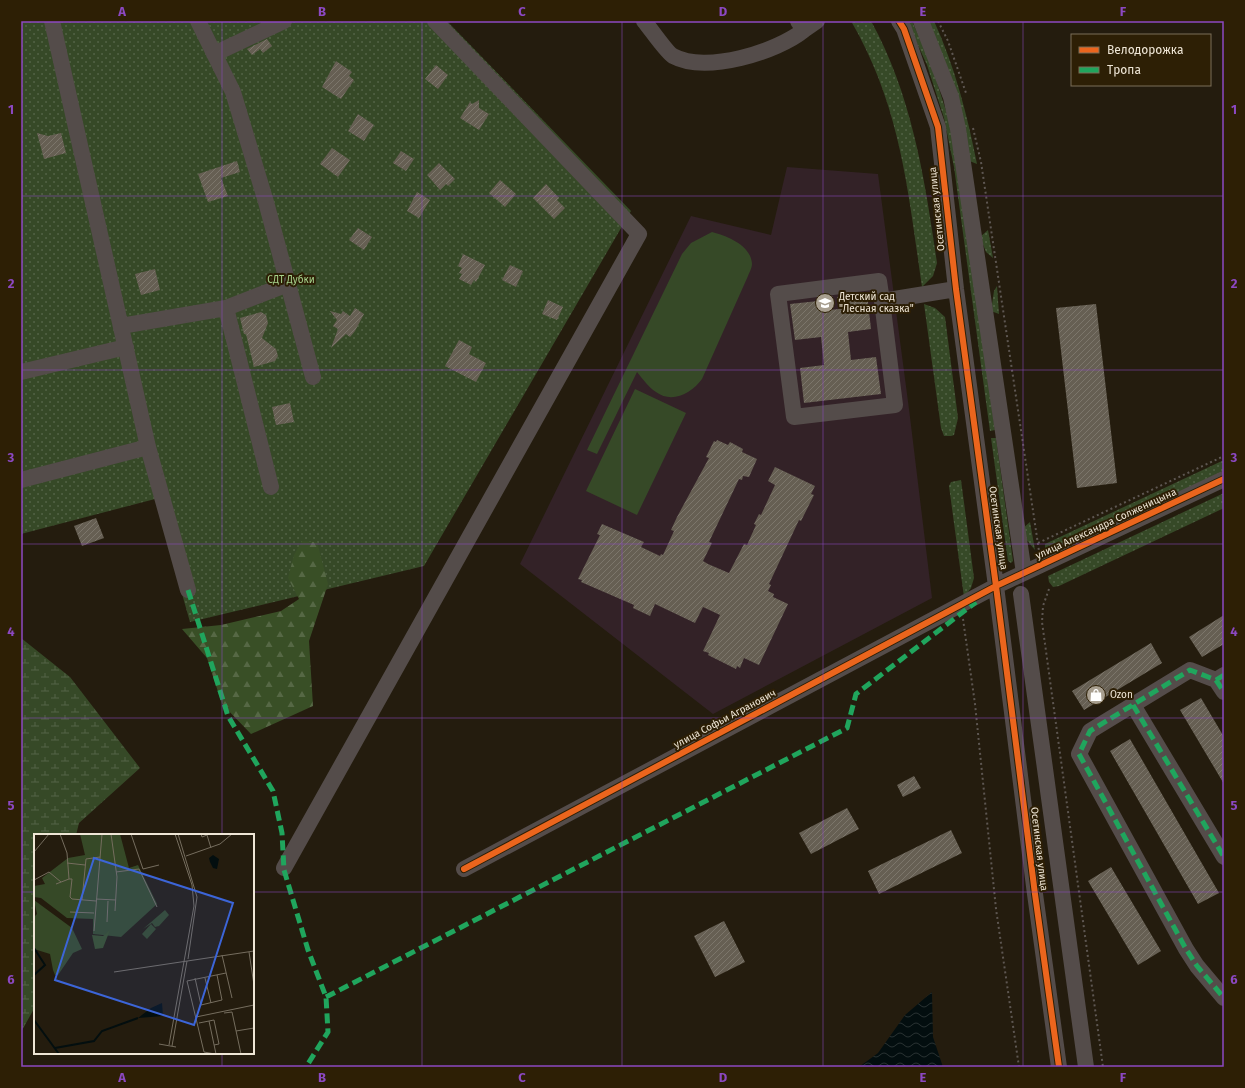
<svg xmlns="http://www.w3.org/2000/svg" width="1245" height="1088" font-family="'Fira Sans',sans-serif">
<defs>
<pattern id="grass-dots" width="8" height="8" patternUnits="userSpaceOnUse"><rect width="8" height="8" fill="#364927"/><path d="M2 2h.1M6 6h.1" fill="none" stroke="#536346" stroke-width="1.8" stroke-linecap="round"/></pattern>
<pattern id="forest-firs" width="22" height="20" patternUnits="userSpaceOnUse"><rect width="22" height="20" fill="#394f26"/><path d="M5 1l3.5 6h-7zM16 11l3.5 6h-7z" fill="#566845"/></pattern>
<pattern id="wetland-marsh" width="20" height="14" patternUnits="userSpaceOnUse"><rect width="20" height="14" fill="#364927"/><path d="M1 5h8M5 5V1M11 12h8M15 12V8" fill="none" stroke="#536346"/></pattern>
<pattern id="water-waves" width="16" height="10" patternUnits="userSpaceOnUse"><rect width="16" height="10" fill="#030e0f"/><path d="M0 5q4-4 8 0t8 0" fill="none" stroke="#283131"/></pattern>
<pattern id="building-hatch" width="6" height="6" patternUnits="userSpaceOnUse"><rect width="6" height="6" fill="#665f53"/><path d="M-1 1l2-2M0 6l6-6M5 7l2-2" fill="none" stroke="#7c766b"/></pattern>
</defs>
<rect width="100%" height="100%" fill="#241c0e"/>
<path fill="#332227" d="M787 167 878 174 909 409 932 598 713 714 520 564 691 216 771 235Z"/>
<path fill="url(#grass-dots)" d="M21 21H447L631 211 424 566 190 622 155 499 21 534Z
M851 21H871C912 95 925 180 937 263L933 276 922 287C908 191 901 107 851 21Z
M907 21H912L931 64 948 117 959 167 995 430 990 431 954 167 944 118 927 65Z
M925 21H934C955 67 967 114 977 164L967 160Z
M988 230 993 258 986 252 980 237Z
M997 286 999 314 991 311 994 291Z
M924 304 935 308 945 317 958 418 954 435 951 436H944L941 428Z
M991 438H996L1013 561 1011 563 1008 561Z
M1224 460V471L1053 551 1045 550V544Z
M961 480 974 578 971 588 964 597 949 486 951 482Z
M1224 493V508L1059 586 1053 587 1049 582 1048 576Z
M1030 522 1035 550 1025 538 1022 529Z"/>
<path fill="url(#forest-firs)" d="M302 541 317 542 328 584 309 641 313 706 251 734 222 704 207 658 182 629 221 625 281 611 299 599 288 578 294 555Z"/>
<path fill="url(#wetland-marsh)" d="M21 638 70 677 140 768 79 823 76 835H35V1007L21 1032Z"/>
<path fill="#364927" d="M712 232C727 236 751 245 752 264 752 268 749 273 748 276L702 379C692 393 672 404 656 392 648 387 643 379 637 372L597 454 587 450 682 254 691 243Z
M635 389 686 413 637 515 586 491Z"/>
<path fill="url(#water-waves)" d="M932 992 933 1037 943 1067H859L878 1053 905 1015Z"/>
<path fill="url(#building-hatch)" d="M267 39 272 46 263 53 260 49 252 55 247 49Z
M336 61 352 72 349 76 354 80 341 99 322 87Z
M436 65 448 75 438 89 425 79Z
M479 100V108L489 114 479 130 460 118 470 102 472 104Z
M358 114 374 125 364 141 348 131Z
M37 133 48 136 61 133 66 153 44 159Z
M332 148 350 160 338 177 320 164Z
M401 151 414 159 406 171 393 163Z
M237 161 240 172 221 178 228 196 208 202 198 174Z
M439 163 455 179 448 186 446 184 440 190 427 175Z
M500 180 516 194 505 207 489 193Z
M546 184 559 198 557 200 565 208 554 219 533 198Z
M417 192 430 200 419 218 407 211Z
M358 228 372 237 364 250 349 240Z
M463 254 485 265 476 282 474 280 471 285 459 279 462 274 459 273 462 268 458 266Z
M510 265 523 271 516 287 502 280Z
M155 269 160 290 141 295 135 274Z
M867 294 871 329 848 332 851 360 876 357 881 394 804 403 800 368 824 365 821 337 795 340 790 304 818 301 819 311 839 309 837 297Z
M548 300 563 307 557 320 542 314Z
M1096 304 1117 483 1077 488 1056 308Z
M355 308 364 314 355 331 350 337 346 334 331 348 338 329 333 326 337 320 330 311 341 314 343 311 350 316Z
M261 312 266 315 268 323 262 338 276 349 278 356 275 361 254 367 246 334H244L240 318Z
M459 340 472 347 469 354 486 363 476 382 445 366Z
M290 403 294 422 276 425 272 407Z
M717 440 728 445 730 442 743 449 742 452 757 459 749 477 743 476 742 480 739 479 709 542 712 543 703 561 708 564 729 573 744 544 747 545 756 525 754 524 759 514 761 515 775 485 768 481 775 467 815 486 811 494 814 495 801 521 799 520 769 584 771 585 768 591 774 594 773 597 788 604 759 665 744 658 740 668 737 666 736 669 708 655 709 653 703 651 720 615 703 607 695 623 655 604 650 616 633 608 634 605 581 582 582 580 578 579 600 535 597 534 602 524 644 542 641 547 660 556 661 554 663 555 674 531 671 530 677 517 709 458 706 457 714 441 716 442Z
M96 518 104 538 82 546 74 526Z
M1224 615V644L1202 657 1189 637Z
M1151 643 1162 663 1084 710 1072 691Z
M1201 698 1224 737V784L1180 710Z
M1130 739 1219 893 1198 904 1110 751Z
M914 776 921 788 903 797 897 785Z
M847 808 859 829 811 854 799 833Z
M951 830 962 853 879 894 868 871Z
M1111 867 1161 951 1138 965 1088 881Z
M724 921 745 962 715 977 694 936Z"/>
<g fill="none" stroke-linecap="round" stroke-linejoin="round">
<path stroke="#5e5752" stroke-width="2" stroke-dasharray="2 3" stroke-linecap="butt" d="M938 21 948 41 966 93
M973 128 981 162 1039 551
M1038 543 1224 456
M1049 589 1043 606 1042 622 1103 1067
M963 619 975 704 996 909 1019 1067"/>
<path stroke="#544c4a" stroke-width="16" d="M52 21 148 447 188 590
M198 21 233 92 266 202 313 377
M644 21C650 28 667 53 673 56 706 74 777 52 804 30L798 21
M899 21 904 29 938 127 956 289 996 586 1035 894 1059 1067
M921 21 951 97 958 129 1024 573
M804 30 817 21
M214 54 284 21
M882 301 879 281 778 294 794 417 895 405 882 301 956 289
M226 308 271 487
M121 326 226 308 288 284
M21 372 126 347
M21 480 148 447
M1021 594 1086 1067
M1224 675 1216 680 1190 670 1090 731 1079 754 1186 949 1197 966 1224 998
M1216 680 1224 692
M1133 705 1224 857
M284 868 639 234 435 21
M464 869 996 586 1224 479"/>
<path stroke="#20a55d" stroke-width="5" stroke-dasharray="10 5" stroke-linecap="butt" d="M188 590 228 716 273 791 282 833 284 870 308 950 326 997 328 1032 306 1067
M1224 675 1216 680 1190 670 1090 731 1079 754 1186 949 1197 966 1224 998
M1216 680 1224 692
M1133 705 1224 857
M326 997 847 728 856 694 976 602"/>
<defs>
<path id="cycleway" d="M899 21 904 29 938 127 956 289 996 586 1035 894 1059 1067
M464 869 996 586 1224 479"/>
</defs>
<use href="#cycleway" stroke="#2d1f05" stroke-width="8"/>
<use href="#cycleway" stroke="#eb651d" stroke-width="6"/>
</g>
<path fill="none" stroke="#8c48c2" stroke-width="1" stroke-opacity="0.55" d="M222 21V835M422 21V1067M622 21V1067M823 21V1067M1023 21V1067M21 196H1224M21 370H1224M21 544H1224M21 718H1224M21 892H35M253 892H1224M222 1053V1067"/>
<defs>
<symbol id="school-disc" viewBox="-11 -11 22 22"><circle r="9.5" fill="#a89f90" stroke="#2d1f05"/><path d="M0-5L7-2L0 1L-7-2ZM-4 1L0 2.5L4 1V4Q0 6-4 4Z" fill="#fff"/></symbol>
<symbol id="shop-disc" viewBox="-11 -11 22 22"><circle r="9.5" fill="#a89f90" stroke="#2d1f05"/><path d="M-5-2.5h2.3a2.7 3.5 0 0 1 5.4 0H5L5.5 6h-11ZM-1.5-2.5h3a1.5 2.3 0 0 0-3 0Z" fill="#fff"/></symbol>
</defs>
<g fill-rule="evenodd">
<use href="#school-disc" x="814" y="292" width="22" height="22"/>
<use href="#shop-disc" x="1085" y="684" width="22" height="22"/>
</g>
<g text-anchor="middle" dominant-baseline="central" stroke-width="4" stroke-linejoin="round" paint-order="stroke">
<g font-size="10" fill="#efe6d6" stroke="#2d1f05">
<text transform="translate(937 209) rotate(-96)">Осетинская улица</text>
<text transform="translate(1106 524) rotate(-25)">улица Александра Солженицына</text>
<text transform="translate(998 528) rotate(82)">Осетинская улица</text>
<text transform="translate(725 719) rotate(-28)">улица Софьи Агранович</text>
<text transform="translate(1039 849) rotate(83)">Осетинская улица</text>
</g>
<g font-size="10" fill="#a5d18b" stroke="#2d1f05">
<text x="291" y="280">СДТ Дубки</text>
</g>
<g font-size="10" fill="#efe6d6" stroke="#2d1f05" text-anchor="start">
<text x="839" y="297">Детский сад<tspan x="839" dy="12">"Лесная сказка"</tspan></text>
<text x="1110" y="695">Ozon</text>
</g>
</g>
<g transform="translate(34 834)">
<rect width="220" height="220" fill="#241c0e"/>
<path d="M46 0H86L95 34 104 31 123 70 87 103 59 100V85L33 84 7 64 0 63V52L11 50 8 44 34 24 51 21Z" fill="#364927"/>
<path d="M76 96 69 114 61 115 58 101 69 102Z" fill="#394f26"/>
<path d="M0 66 38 94 48 115 39 119 24 141H21L19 136 16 120 0 115V83L3 80Z" fill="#364927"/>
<path d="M131 76 135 81 125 92 121 93 118 89 109 95ZM117 90 122 95 113 105 108 100Z" fill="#364927"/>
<path d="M179 21 185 25 183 35 179 34 176 28 175 24ZM128 169 129 182 104 184 117 174Z" fill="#030e0f"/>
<path fill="none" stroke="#030e0f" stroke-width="2" d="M0 114 11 131 0 141M0 186 25 220M21 214 60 207 68 197 104 184"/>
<path fill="none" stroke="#756d5e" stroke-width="1" d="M26 0 33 19 35 45H38L36 63 38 65 62 67M77 0 83 43 81 77M97 0 109 35 125 31M144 0 163 63 154 125M167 0 168 3 173 1 177 14M0 18 15 0M152 22 186 10 198 0M33 29 51 31M82 38 105 35 123 73M0 46 15 38 27 48M22 50 35 45M62 65 82 66M48 66 52 25 66 23M36 78 60 79M73 88 74 67M60 97 68 0M215 118 220 151M188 121 198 164M80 138 220 117M161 144 167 171 188 166 183 141M171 144 177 169M190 179 198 178 207 220M162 183 220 171M175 187 180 186 185 210 180 211M165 189 175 187 182 220M202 197 220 194M125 210 142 213M135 211 160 72 158 51 141 0M138 212 153 127M181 220 170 218 153 147 192 139"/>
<path fill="#3c65d8" fill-opacity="0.15" stroke="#3c65d8" stroke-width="2" d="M60 24 199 69 160 191 21 146Z"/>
<rect width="220" height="220" fill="none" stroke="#efe6d6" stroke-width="2"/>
</g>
<rect width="1245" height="1088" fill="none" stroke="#2d1f05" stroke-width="44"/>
<rect x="1071" y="34" width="140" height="52" fill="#2d1f05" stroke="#7b6f59"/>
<rect x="1079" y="47" width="20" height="6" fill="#eb651d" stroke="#7b6f59"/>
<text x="1107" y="54" font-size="12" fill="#efe6d6">Велодорожка</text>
<rect x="1079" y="67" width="20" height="6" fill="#20a55d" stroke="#7b6f59"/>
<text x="1107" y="74" font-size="12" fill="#efe6d6">Тропа</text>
<rect x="22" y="22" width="1201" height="1044" fill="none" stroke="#8c48c2" stroke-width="1.5"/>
<g font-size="13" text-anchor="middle" font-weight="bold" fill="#8c48c2">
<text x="122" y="16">A</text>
<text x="322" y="16">B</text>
<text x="522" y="16">C</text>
<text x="723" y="16">D</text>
<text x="923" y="16">E</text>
<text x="1123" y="16">F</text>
<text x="11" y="114">1</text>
<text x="1234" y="114">1</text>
<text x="11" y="288">2</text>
<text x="1234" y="288">2</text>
<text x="11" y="462">3</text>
<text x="1234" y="462">3</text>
<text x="11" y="636">4</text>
<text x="1234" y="636">4</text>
<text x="11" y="810">5</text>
<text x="1234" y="810">5</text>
<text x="11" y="984">6</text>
<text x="1234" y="984">6</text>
<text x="122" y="1082">A</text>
<text x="322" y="1082">B</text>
<text x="522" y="1082">C</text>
<text x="723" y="1082">D</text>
<text x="923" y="1082">E</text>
<text x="1123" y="1082">F</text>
</g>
</svg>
